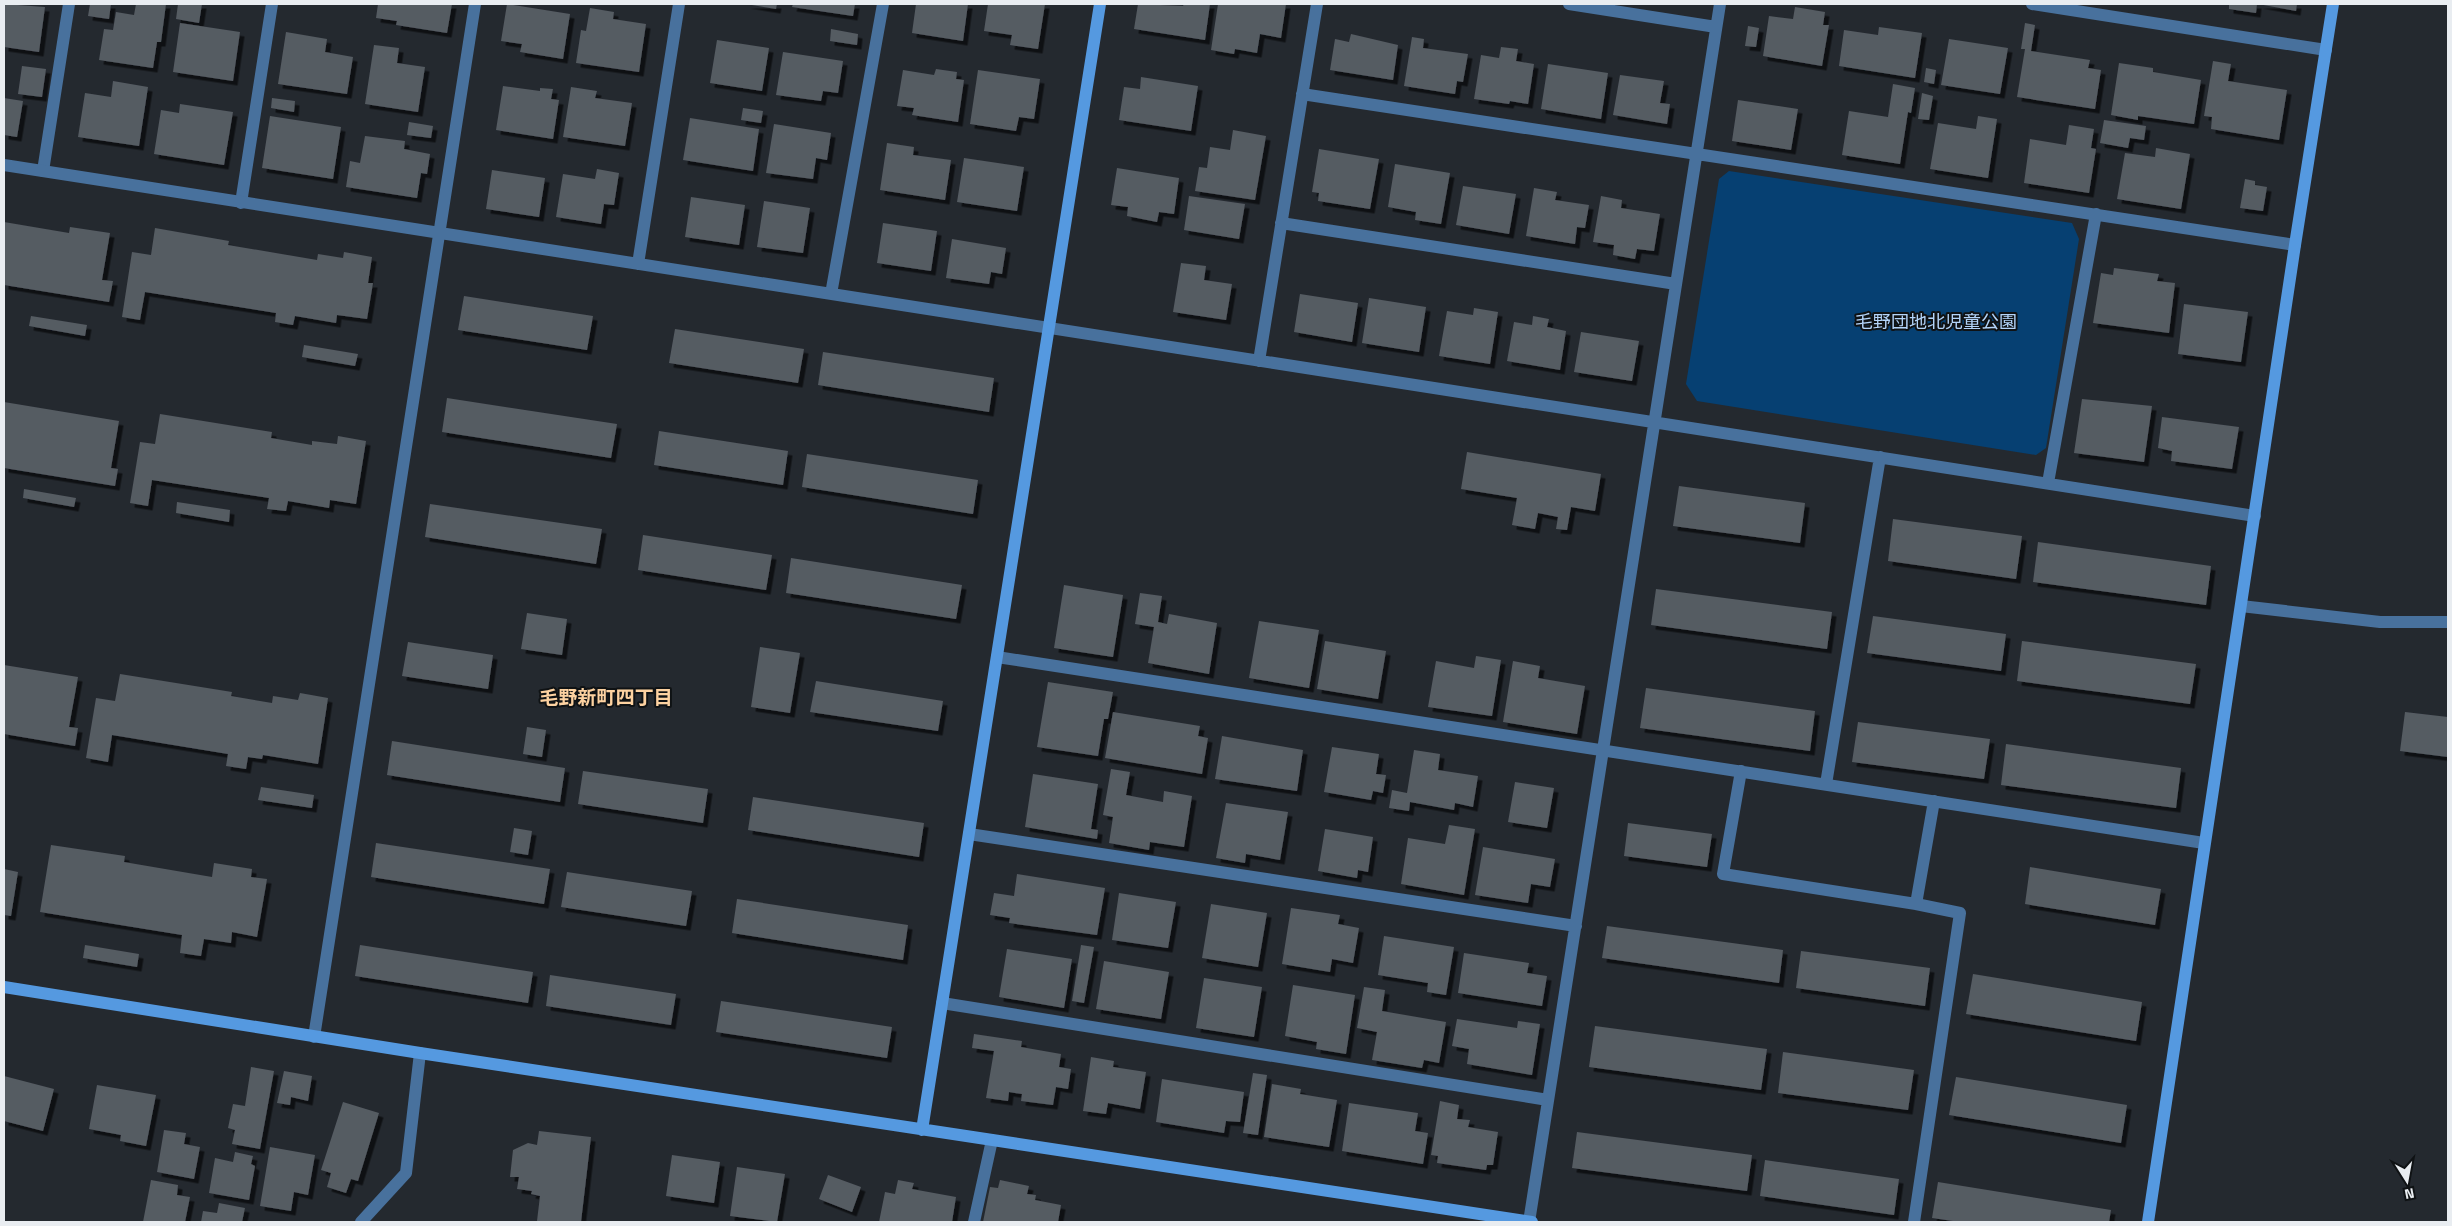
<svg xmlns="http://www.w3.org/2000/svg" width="2452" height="1226" font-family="'Titillium Web','Noto Sans JP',sans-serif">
<defs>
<filter id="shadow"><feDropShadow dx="4.5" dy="4.5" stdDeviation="0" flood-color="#0009"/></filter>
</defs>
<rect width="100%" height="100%" fill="#24292f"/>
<path fill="#064072" d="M1729 171 2072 223 2079 239 2046 448 2036 455 1697 401 1686 384 1719 179Z"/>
<path fill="#555b62" filter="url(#shadow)" d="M4 4 45 7 39 52 4 47Z
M90 4H111L109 19 88 16Z
M136 4H166L161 42H157L153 68 99 60 104 29 113 30 116 12 134 15Z
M178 4H202L199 23 176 19Z
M378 4H452L447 33 396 25 397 21 376 18Z
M507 4 570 14 563 59 520 52 522 44 501 41Z
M746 4H777L776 9Z
M793 4H855L853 16 792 7Z
M916 4H968L963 41 912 33Z
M988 4H1045L1038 49 1010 45 1012 35 984 31Z
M1138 4 1183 6 1184 4H1210L1205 40 1134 29Z
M1218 4H1286L1281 38 1260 34 1257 53 1235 49 1234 54 1211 50Z
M2229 4H2257L2256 13 2229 9Z
M2258 4H2297L2296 11Z
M1795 7 1825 12 1823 25H1829L1822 66 1763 56 1769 16 1793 19Z
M590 8 614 12 613 19 646 24 639 72 576 63 581 30 586 31Z
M180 23 240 32 233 81 173 72Z
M2025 23 2035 25 2031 51 2090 60 2088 68 2101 70 2095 109 2017 97 2025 49H2021Z
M1748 26 1759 28 1756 47 1745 46Z
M1879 27 1922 33 1915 78 1839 66 1844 30 1878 35Z
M831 29 858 34 857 45 830 41Z
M286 32 327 39 325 52 353 57 347 94 278 84Z
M1351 34 1398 45 1393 80 1330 70 1335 39 1349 42Z
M1412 37 1424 39 1423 48 1468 54 1463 82 1457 81 1455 94 1404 86Z
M1949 39 2008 48 2000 94 1941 85Z
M717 40 769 48 762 91 710 83Z
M374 45 399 48 397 63 425 67 418 112 365 104Z
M1501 47 1518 49 1516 61 1534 64 1528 104 1510 101 1509 104 1474 99 1481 55 1499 58Z
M783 52 843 61 838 93 823 91 821 101 776 95Z
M2213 61 2231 64 2228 81 2287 90 2279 140 2211 129 2212 117 2204 116Z
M2119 63 2153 68V72L2201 80 2194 124 2138 116V120L2111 115Z
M1548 64 1608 73 1601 119 1541 109Z
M22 66 46 69 42 97 18 94Z
M1926 68 1936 70 1934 84 1924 82Z
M936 69 957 72 956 79 964 80 958 122 912 115 914 108 897 106 903 70 934 75Z
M978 70 1040 79 1034 119 1019 117 1016 131 970 124Z
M1620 75 1664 81 1660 103 1670 104 1667 124 1613 115Z
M1141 77 1198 86 1191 131 1119 120 1124 87 1140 89Z
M113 81 148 87 139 146 78 137 85 93 111 97Z
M1893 84 1915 88 1911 113 1908 112 1900 164 1842 155 1849 111 1888 117Z
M503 86 540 91V88L553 89 551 99 559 100 553 139 496 130Z
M571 87 597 91 595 98 632 103 625 146 563 137Z
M1922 93 1933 96 1929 120 1918 119Z
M4 98 23 101 17 137 4 135Z
M272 98 295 101 294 112 271 108Z
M1738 100 1798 109 1791 150 1732 141Z
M180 104 233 112 224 165 154 154 161 110 179 113Z
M743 108 763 111 761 123 741 120Z
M270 116 341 127 333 179 262 168Z
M1978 116 1997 119 1988 178 1930 169 1938 123 1976 129Z
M690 118 759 129 753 171 683 160Z
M2104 120 2146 126 2144 140 2130 138 2128 148 2100 143Z
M409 122 433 126 431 138 407 135Z
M774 124 831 133 827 160 816 158 813 179 766 173Z
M2069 125 2094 129 2091 148 2096 149 2089 193 2024 183 2030 139 2066 145Z
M1233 130 1266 136 1255 200 1195 191 1199 167 1207 168 1210 147 1230 150Z
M365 136 405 141 404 149 430 154 427 174 421 173 417 198 346 187 350 161 360 163Z
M887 143 914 147 913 155 951 160 945 200 880 190Z
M2156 148 2190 154 2181 209 2117 199 2125 153 2155 157Z
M1319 149 1379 159 1370 209 1318 201 1319 193 1312 192Z
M964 158 1024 167 1017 211 957 202Z
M1395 164 1450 173 1441 224 1415 220 1416 212 1388 207Z
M1117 168 1179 178 1174 214 1159 212 1157 222 1127 216 1128 207 1111 205Z
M597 169 619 173 614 205 604 204 601 224 556 217 563 174 595 179Z
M492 170 545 178 539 217 486 209Z
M2245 179 2255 181V185L2267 187 2263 211 2240 208Z
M1463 186 1516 194 1509 234 1456 225Z
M1534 188 1557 192 1555 200 1589 205 1585 228 1577 227 1575 244 1526 236Z
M1189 196 1245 204 1239 239 1184 230Z
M1601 196 1622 200 1621 208 1660 214 1654 251 1637 249 1635 259 1613 255 1614 245 1593 242Z
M691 197 745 205 739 245 685 237Z
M764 201 810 208 803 253 757 247Z
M4 222 69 233 70 227 110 233 102 280 113 281 109 302 4 285Z
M883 223 937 231 931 271 877 263Z
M155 228 229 241 228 245 317 260 318 254 343 258 344 252 372 257 368 283H373L367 319 337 315 336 323 295 316 293 325 275 322 276 313 145 292 140 320 122 317 132 252 151 255Z
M952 239 1006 248 1002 274 991 272 989 284 946 278Z
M1181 263 1206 266 1204 280 1232 284 1226 320 1173 312Z
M2114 268 2159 274 2157 281 2175 283 2169 333 2093 323 2101 273 2113 275Z
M1300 294 1358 303 1352 342 1294 332Z
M464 296 593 316 587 350 458 330Z
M1369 298 1426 307 1419 352 1362 343Z
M2184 304 2248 312 2241 362 2178 354Z
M1474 308 1498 312 1490 364 1439 356 1447 311 1473 315Z
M31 316 87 325 85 336 29 326Z
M1533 316 1549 319 1547 327 1566 331 1560 370 1507 361 1514 322 1532 325Z
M675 329 804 349 798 383 669 363Z
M1581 332 1639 341 1632 381 1574 372Z
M304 345 358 354 355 366 302 357Z
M823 352 994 378 989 412 818 385Z
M447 398 617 424 611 458 442 432Z
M2082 399 2152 406 2144 462 2074 453Z
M4 402 119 421 111 468 118 469 115 486 4 468Z
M160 414 272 432 271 438 312 445V441L337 444 338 436 366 441 356 504 330 500 329 508 288 501 286 511 267 509 269 498 152 480 148 506 130 503 140 442 155 444Z
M2162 417 2239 427 2232 469 2171 461 2172 451 2158 448Z
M659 431 788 451 783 485 654 465Z
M1467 452 1601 474 1595 511 1571 507 1567 530 1556 529 1558 517 1538 513 1535 529 1512 525 1517 498 1461 489Z
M807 454 978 480 973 514 802 487Z
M1679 486 1805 503 1800 543 1673 526Z
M24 489 76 498 74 507 23 498Z
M177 502 230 510 229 522 176 513Z
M430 504 602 529 596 564 425 537Z
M1893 519 2022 536 2016 579 1888 561Z
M643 535 772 555 766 590 638 570Z
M2038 542 2211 566 2206 605 2033 582Z
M791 558 962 585 956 619 786 593Z
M1064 585 1123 595 1113 657 1054 648Z
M1656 589 1832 612 1827 649 1651 625Z
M1140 593 1162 596 1158 622 1167 624 1169 614 1217 623 1209 674 1148 663 1154 627 1135 624Z
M527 613 567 619 562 655 521 649Z
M1873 616 2006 634 2001 671 1867 653Z
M1259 621 1319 630 1309 688 1249 678Z
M1325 641 1386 651 1378 699 1317 689Z
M2022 641 2196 664 2190 704 2017 681Z
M408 642 493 655 488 689 402 676Z
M760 647 800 653 790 713 751 707Z
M1476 656 1501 660 1492 716 1428 707 1436 661 1474 668Z
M1513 661 1540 666 1538 678 1585 686 1577 734 1503 722Z
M4 665 78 677 69 727 78 728 75 746 4 734Z
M120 674 232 692 231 696 272 703 273 696 298 700 300 693 328 698 318 764 263 755 262 759 248 757 246 769 226 766 228 754 112 735 108 762 86 758 96 698 115 701Z
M816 681 943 701 938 731 810 712Z
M1048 682 1113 692 1108 719H1104L1098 756 1037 747Z
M1646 688 1815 711 1810 751 1640 728Z
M1113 712 1200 726 1198 736 1208 738 1202 774 1105 758Z
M2405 712 2448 717V757L2400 751Z
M1858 722 1990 739 1984 779 1852 762Z
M527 727 546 730 542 757 523 754Z
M1222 736 1303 750 1297 791 1215 779Z
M392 741 565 768 560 802 387 775Z
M2006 744 2181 768 2176 808 2001 785Z
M1332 747 1379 754 1376 774 1386 775 1383 793 1373 791 1371 800 1324 792Z
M1414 750 1440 754 1438 770 1478 776 1473 807 1455 803 1454 810 1410 802 1409 811 1389 808 1392 790 1407 793Z
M1111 769 1130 772 1126 795 1163 802 1164 791 1192 796 1184 847 1150 842 1149 850 1109 843 1113 817 1103 815Z
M583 771 708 789 703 823 578 804Z
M1033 774 1098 784 1091 829 1098 830 1097 839 1025 827Z
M1515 782 1554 788 1547 828 1508 822Z
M261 787 314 795 312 808 258 800Z
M753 797 924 823 919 857 748 830Z
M1226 803 1288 812 1280 860 1246 854 1245 863 1216 858Z
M1628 823 1712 834 1707 867 1624 856Z
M1449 825 1475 829 1464 895 1401 884 1408 838 1445 844Z
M514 828 532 831 528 855 510 852Z
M1325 829 1373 837 1368 872 1358 870 1357 878 1318 871Z
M376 843 550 869 544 904 371 877Z
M51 845 125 856 124 862 212 877 214 863 252 869 251 877 267 879 257 937 232 932 231 943 204 939 201 956 180 953 182 935 40 912Z
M1483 847 1555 859 1550 887 1531 884 1528 903 1475 895Z
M2030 867 2161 889 2155 925 2025 904Z
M4 869 18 872 11 916 4 915Z
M567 872 692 891 686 926 561 907Z
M1017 874 1105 888 1097 935 1009 923 1010 918 990 915 994 893 1014 896Z
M1119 893 1176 902 1168 948 1112 940Z
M737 899 908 925 903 960 732 933Z
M1211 904 1267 913 1258 967 1202 958Z
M1291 908 1340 915 1338 924 1359 928 1353 963 1332 959 1330 972 1282 964Z
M1607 926 1783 950 1779 983 1602 958Z
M1384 936 1454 947 1446 995 1427 992 1428 983 1378 975Z
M85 945 139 954 137 967 83 958Z
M360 945 533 972 528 1003 355 976Z
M1081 945 1094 947 1084 1003 1072 1001Z
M1007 949 1072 959 1064 1008 999 997Z
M1801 951 1930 968 1925 1006 1796 988Z
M1464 953 1529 963 1527 973 1547 976 1542 1006 1458 993Z
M1104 961 1169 972 1161 1019 1096 1009Z
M1973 974 2142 1002 2136 1041 1966 1014Z
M550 975 676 994 671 1025 546 1006Z
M1204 978 1262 987 1254 1037 1196 1028Z
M1293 985 1355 995 1346 1054 1316 1049 1317 1042 1285 1036Z
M1364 987 1385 990 1382 1011 1446 1022 1439 1063 1424 1060 1422 1068 1372 1060 1377 1032 1357 1028Z
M721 1001 892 1027 887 1058 716 1032Z
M1457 1019 1517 1028 1518 1021 1540 1024 1532 1075 1467 1064 1469 1049 1452 1046Z
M1595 1026 1767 1049 1761 1090 1589 1067Z
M974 1034 1022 1041 1021 1047 1061 1054 1059 1067 1071 1069 1068 1089 1056 1087 1053 1105 1021 1101 1022 1094 1009 1092 1008 1101 986 1098 994 1051 972 1048Z
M1783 1052 1914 1070 1908 1110 1778 1093Z
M1091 1057 1114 1061 1113 1067 1146 1072 1140 1109 1108 1103 1106 1114 1083 1111Z
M251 1067 274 1071 260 1149 232 1144 235 1130 228 1128 233 1104 245 1106Z
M284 1071 312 1076 308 1101 291 1097 290 1105 277 1103Z
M1253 1073 1267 1075 1258 1135 1243 1133Z
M4 1076 54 1089 43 1131 4 1121Z
M1956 1077 2127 1105 2121 1143 1949 1115Z
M1162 1079 1244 1092 1240 1122 1226 1121 1224 1133 1156 1122Z
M1272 1084 1301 1089 1300 1094 1337 1100 1329 1147 1264 1137Z
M97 1085 156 1095 146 1146 120 1141 121 1135 89 1129Z
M1440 1101 1459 1105 1457 1119 1470 1120 1468 1127 1498 1132 1493 1165H1487L1486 1170 1437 1163 1438 1156 1431 1155Z
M343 1102 379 1113 358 1181 351 1179 346 1193 327 1187 331 1173 321 1170Z
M1349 1103 1418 1113 1415 1131 1428 1133 1423 1164 1342 1151Z
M164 1130 186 1133 184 1144 200 1147 194 1179 157 1172Z
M539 1131 591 1137 581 1222 537 1221 540 1196 531 1194 532 1191 517 1189 519 1177H510L513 1150 528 1143 537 1145Z
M1577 1132 1752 1155 1747 1191 1572 1168Z
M270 1147 315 1155 308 1195 294 1192 291 1211 260 1206Z
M235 1152 253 1156 251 1164 255 1166 249 1200 209 1193 215 1158 233 1162Z
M672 1155 720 1162 714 1203 666 1196Z
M1765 1160 1899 1179 1894 1215 1760 1196Z
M737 1167 785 1174 777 1222 730 1216Z
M828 1175 861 1187 852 1212 819 1199Z
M151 1180 178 1185 177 1195 190 1197 185 1222H143Z
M898 1180 914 1183 912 1189 956 1197 952 1222H879L885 1192 895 1194Z
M1000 1180 1029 1186 1027 1194 1036 1195 1035 1200 1061 1205 1058 1222H983L990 1187 998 1188Z
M1938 1182 2111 1210 2109 1222H1960L1932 1218Z
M219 1203 245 1208 242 1222H201L203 1211 217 1213Z"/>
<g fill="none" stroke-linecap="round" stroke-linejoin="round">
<path stroke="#48719d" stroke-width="12" d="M43 171 69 4
M241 203 272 4
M361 1222 406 1173 420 1053"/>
<path stroke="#48719d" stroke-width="12" d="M1569 4 1716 27
M2032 4 2326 50
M1302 94 2295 245
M4 165 2255 516
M1281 223 1676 284
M638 264 679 4
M831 294 883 4
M1259 361 1317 4
M2048 483 2096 214
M2241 606 2380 622H2448
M997 657 2204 843
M1741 771 1723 874 1916 904
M1826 784 1880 457
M969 834 1576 926
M942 1003 1548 1100
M314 1037 475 4
M974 1222 992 1140
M1529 1222 1720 4
M1914 1222 1960 913 1916 904 1934 801"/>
<path stroke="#5599e0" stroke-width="12" d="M4 987 420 1053 1532 1222
M922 1130 1100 4
M2148 1222 2295 245 2333 4"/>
</g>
<g text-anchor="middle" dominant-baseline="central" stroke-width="4" stroke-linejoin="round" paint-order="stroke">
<g font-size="18" fill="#b3d4f9" stroke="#0f1214">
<text x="1936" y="321">毛野団地北児童公園</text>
</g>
<g font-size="19" font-weight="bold" fill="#fdd2a1" stroke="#0f1214">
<text x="606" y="696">毛野新町四丁目</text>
</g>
</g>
<rect width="2452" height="1226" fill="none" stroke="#e9edf1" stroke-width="10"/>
<g transform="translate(2407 1181) rotate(169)" stroke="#0f1214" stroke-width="4" paint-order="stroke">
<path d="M0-4L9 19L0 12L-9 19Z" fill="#e9edf1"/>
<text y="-8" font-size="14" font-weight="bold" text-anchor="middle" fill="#e9edf1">N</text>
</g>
</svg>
